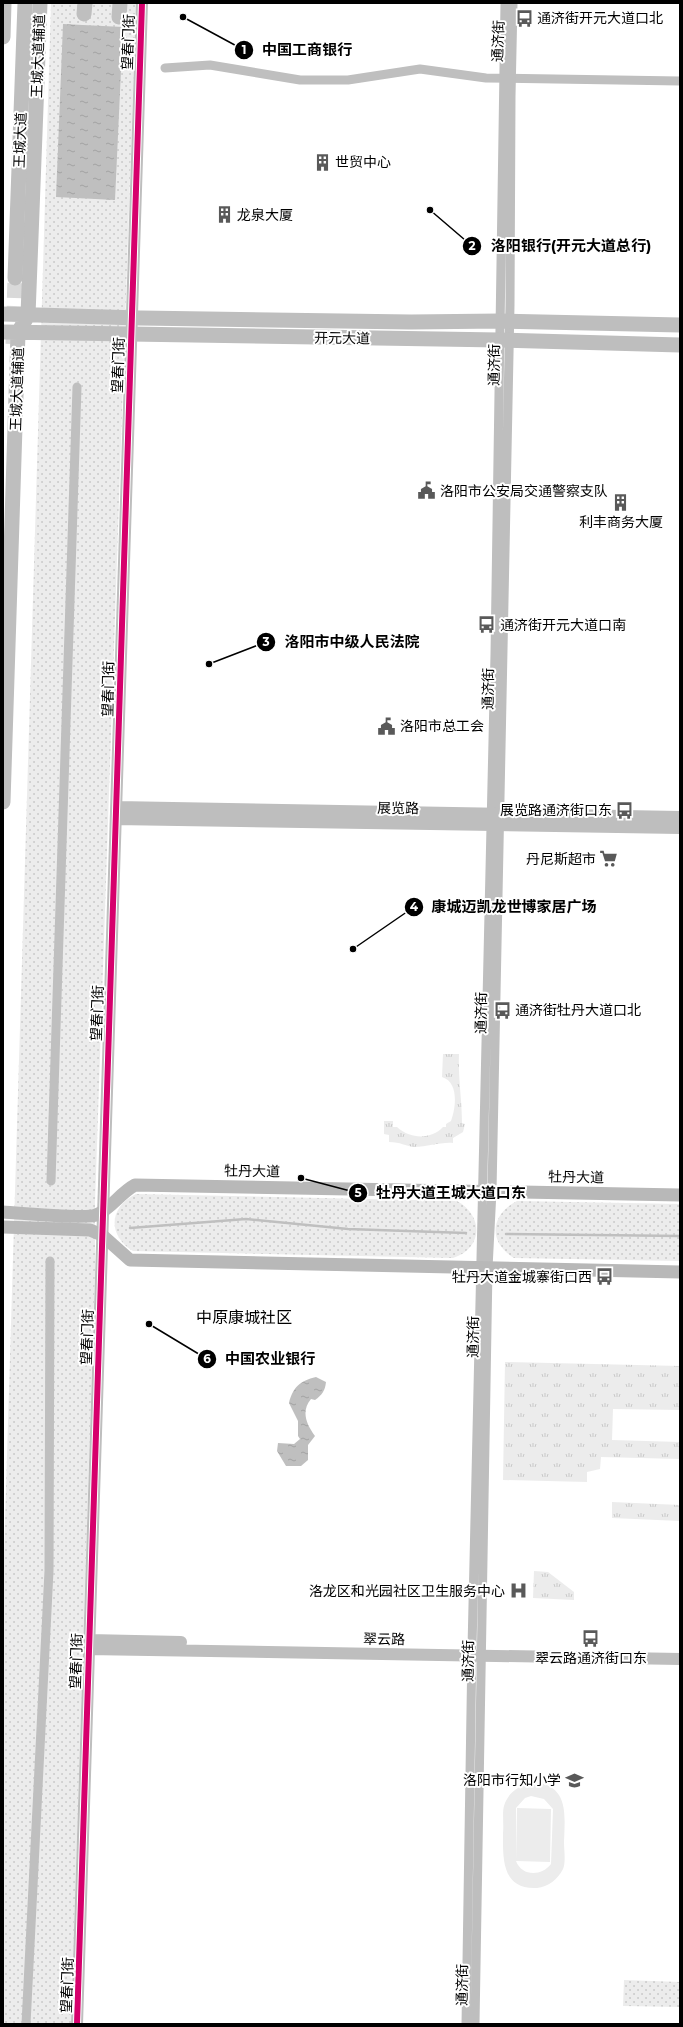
<svg xmlns="http://www.w3.org/2000/svg" width="683" height="2027" font-family="Montserrat,'Noto Sans SC',sans-serif">
<defs>
<pattern id="grass-tufts" width="24" height="20" patternUnits="userSpaceOnUse"><rect width="24" height="20" fill="#ececec"/><path d="M3 7l-1-3M5 7V3M7 7l1-3M15 17l-1-3M17 17v-4M19 17l1-3" fill="none" stroke="#c9c9c9"/></pattern>
<pattern id="park-dots" width="8" height="8" patternUnits="userSpaceOnUse"><rect width="8" height="8" fill="#ececec"/><path d="M2 2h.1M6 6h.1" fill="none" stroke="#c9c9c9" stroke-width="1.8" stroke-linecap="round"/></pattern>
<pattern id="water-ripples" width="26" height="14" patternUnits="userSpaceOnUse"><rect width="26" height="14" fill="#bfbfbf"/><path d="M2 4q2-2 4 0t4 0M15 11q2-2 4 0t4 0" fill="none" stroke="#a2a2a2"/></pattern>
</defs>
<rect width="100%" height="100%" fill="#fff"/>
<path fill="url(#grass-tufts)" d="M443 1054H459C458 1078 462 1100 462 1123L465 1124 463 1132 453 1138V1143C440 1142 428 1147 414 1147 405 1146 401 1142 389 1142V1135L384 1134V1121H393V1127H397C410 1139 431 1140 443 1127H446V1124L451 1121C456 1108 459 1082 442 1077Z
M505 1362 680 1366V1410L613 1409 612 1440 680 1442V1459L601 1457 600 1469 587 1472V1482L503 1480Z
M612 1502 680 1505V1521L612 1518Z
M534 1571 548 1572 574 1592V1600L533 1598Z"/>
<path fill="url(#park-dots)" d="M51 3H136L95 1203V1272L71 2024H3V1588Z
M136 1194 457 1201C484 1216 483 1248 453 1258L133 1251C107 1235 109 1207 136 1194Z
M517 1201 680 1204V1261L514 1258C488 1242 490 1215 517 1201Z
M624 1980 680 1982V2007L623 2006Z"/>
<path fill="#ececec" fill-rule="evenodd" d="M533 1782C569 1785 565 1814 564 1842 564 1850 566 1862 563 1869 558 1879 548 1887 537 1888 501 1890 503 1857 503 1833 504 1825 502 1813 504 1806 508 1792 520 1785 533 1782ZM531 1796 544 1799 553 1809 551 1864C542 1876 522 1877 516 1861L550 1862 551 1809 517 1808 516 1861V1808L525 1798Z"/>
<path fill="url(#water-ripples)" d="M63 24 123 27 115 200 56 197Z
M316 1377 326 1382C325 1391 322 1395 315 1400L311 1399C301 1411 306 1424 315 1436L308 1445V1460L301 1466H286L277 1451 278 1443 294 1444 300 1439 298 1436V1421L289 1403C293 1387 300 1381 316 1377Z"/>
<g fill="none" stroke-linecap="round" stroke-linejoin="round">
<path stroke="#bfbfbf" stroke-width="2.5" d="M130 1228 246 1219 348 1229 466 1233
M506 1234 680 1236"/>
<path stroke="#bfbfbf" stroke-width="9" d="M165 68 210 65 300 80H348L420 69 486 78 680 81
M51 1181 77 387
M26 2024 49 1571 50 1261"/>
<path stroke="#bfbfbf" stroke-width="15" d="M84 14 85 3
M119 17 120 3"/>
<path stroke="#d9d9d9" stroke-width="15" stroke-dasharray="15 8" stroke-linecap="butt" d="M13 344 15 278"/>
<path stroke="#bebebe" stroke-width="9" d="M466 2024 472 1648 495 654 505 3
M475 2024 488 1268 492 1191 510 305 511 96 513 3"/>
<path stroke="#bebebe" stroke-width="12" d="M117 807 680 817
M116 819 680 828
M89 1640 181 1642
M88 1649 680 1659
M77 2024 142 3"/>
<path stroke="#b8b8b8" stroke-width="13" d="M3 1212C17 1213 87 1219 96 1215 111 1209 120 1193 135 1185L680 1195
M3 1227 90 1230 102 1235 130 1260 680 1272"/>
<path stroke="#bebebe" stroke-width="15" d="M3 314 140 318 411 322 500 321 680 325
M3 332 499 340 680 345
M3 802 18 333 28 315 40 3"/>
<path stroke="#bebebe" stroke-width="15" d="M3 37 4 3
M15 278 25 3"/>
<defs>
<path id="cycleway" d="M77 2024 142 3"/>
</defs>
<use href="#cycleway" stroke="#fff" stroke-width="8"/>
<use href="#cycleway" stroke="#d6006c" stroke-width="6"/>
</g>
<defs>
<symbol id="bus-bare" viewBox="-9 -9 18 18"><path d="M-5-6H5V4H4V6H2V4H-2V6H-4V4H-5ZM-3.5-4V0h7V-4ZM-3.5 1.2v1.5H-2V1.2ZM2 1.2v1.5H3.5V1.2Z" fill="#595959" stroke="#fff" stroke-width="2.5" paint-order="stroke"/></symbol>
<symbol id="building-bare" viewBox="-9 -9 18 18"><path d="M-4-6H4V6H1V3H-1V6H-4ZM-2.5-4.3h1.7v1.8h-1.7ZM.8-4.3h1.7v1.8H.8ZM-2.5-1h1.7V.8h-1.7ZM.8-1h1.7V.8H.8Z" fill="#595959" stroke="#fff" stroke-width="2.5" paint-order="stroke"/></symbol>
<symbol id="civic-bare" viewBox="-9 -9 18 18"><path d="M-.6-6.5H3V-4.5H.6V-3L4-1V1h2V6H-6V1h2V-1L-.6-3ZM-1.2 2.5V6h2.4V2.5Z" fill="#595959" stroke="#fff" stroke-width="2.5" paint-order="stroke"/></symbol>
<symbol id="supermarket-bare" viewBox="-9 -9 18 18"><path d="M-6-5.5h2.5l.6 2H6L4.5 2H-2.5L-4.4-4H-6ZM-1.5 3.2a1.3 1.3 0 1 0 .1 0ZM3 3.2a1.3 1.3 0 1 0 .1 0Z" fill="#595959" stroke="#fff" stroke-width="2.5" paint-order="stroke"/></symbol>
<symbol id="hospital-bare" viewBox="-9 -9 18 18"><path d="M-5-5h3v3.5h4V-5h3V5h-3V1.5h-4V5h-3Z" fill="#595959" stroke="#fff" stroke-width="2.5" paint-order="stroke"/></symbol>
<symbol id="school-bare" viewBox="-9 -9 18 18"><path d="M0-5L7-2L0 1L-7-2ZM-4 1L0 2.5L4 1V4Q0 6-4 4Z" fill="#595959" stroke="#fff" stroke-width="2.5" paint-order="stroke"/></symbol>
</defs>
<g fill-rule="evenodd">
<use href="#bus-bare" x="512" y="6" width="25" height="25"/>
<use href="#building-bare" x="310" y="150" width="25" height="25"/>
<use href="#building-bare" x="212" y="202" width="25" height="25"/>
<use href="#civic-bare" x="414" y="478" width="25" height="25"/>
<use href="#building-bare" x="608" y="490" width="25" height="25"/>
<use href="#bus-bare" x="474" y="612" width="25" height="25"/>
<use href="#civic-bare" x="374" y="714" width="25" height="25"/>
<use href="#bus-bare" x="612" y="798" width="25" height="25"/>
<use href="#supermarket-bare" x="596" y="846" width="25" height="25"/>
<use href="#bus-bare" x="490" y="998" width="25" height="25"/>
<use href="#bus-bare" x="592" y="1264" width="25" height="25"/>
<use href="#hospital-bare" x="506" y="1578" width="25" height="25"/>
<use href="#bus-bare" x="578" y="1626" width="25" height="25"/>
<use href="#school-bare" x="562" y="1768" width="25" height="25"/>
</g>
<g text-anchor="middle" dominant-baseline="central" stroke-width="4" stroke-linejoin="round" paint-order="stroke">
<g font-size="14" fill="#000" stroke="#fff" text-anchor="start">
<text x="537" y="18">通济街开元大道口北</text>
<text x="335" y="162">世贸中心</text>
<text x="237" y="215">龙泉大厦</text>
<text x="440" y="491">洛阳市公安局交通警察支队</text>
<text x="621" y="522" text-anchor="middle">利丰商务大厦</text>
<text x="500" y="625">通济街开元大道口南</text>
<text x="400" y="726">洛阳市总工会</text>
<text x="612" y="810" text-anchor="end">展览路通济街口东</text>
<text x="596" y="859" text-anchor="end">丹尼斯超市</text>
<text x="515" y="1010">通济街牡丹大道口北</text>
<text x="592" y="1277" text-anchor="end">牡丹大道金城寨街口西</text>
<text x="505" y="1591" text-anchor="end">洛龙区和光园社区卫生服务中心</text>
<text x="591" y="1658" text-anchor="middle">翠云路通济街口东</text>
<text x="561" y="1780" text-anchor="end">洛阳市行知小学</text>
</g>
<g font-size="14" fill="#000" stroke="#fff">
<text transform="translate(498 41) rotate(-88)">通济街</text>
<text transform="translate(128 42) rotate(-88)">望春门街</text>
<text transform="translate(38 56) rotate(-88)">王城大道辅道</text>
<text transform="translate(20 140) rotate(-88)">王城大道</text>
<text transform="translate(342 338) rotate(1)">开元大道</text>
<text transform="translate(118 365) rotate(-88)">望春门街</text>
<text transform="translate(494 365) rotate(-89)">通济街</text>
<text transform="translate(17 389) rotate(-88)">王城大道辅道</text>
<text transform="translate(108 689) rotate(-89)">望春门街</text>
<text transform="translate(488 689) rotate(-89)">通济街</text>
<text transform="translate(398 808) rotate(1)">展览路</text>
<text transform="translate(97 1013) rotate(-88)">望春门街</text>
<text transform="translate(481 1013) rotate(-89)">通济街</text>
<text transform="translate(252 1171) rotate(1)">牡丹大道</text>
<text transform="translate(576 1177) rotate(1)">牡丹大道</text>
<text transform="translate(87 1337) rotate(-88)">望春门街</text>
<text transform="translate(473 1337) rotate(-89)">通济街</text>
<text transform="translate(384 1639) rotate(1)">翠云路</text>
<text transform="translate(76 1661) rotate(-88)">望春门街</text>
<text transform="translate(468 1661) rotate(-89)">通济街</text>
<text transform="translate(67 1985) rotate(-88)">望春门街</text>
<text transform="translate(462 1985) rotate(-89)">通济街</text>
</g>
<g font-size="16" fill="#000" stroke="#fff">
<text x="244" y="1317">中原康城社区</text>
</g>
</g>
<path fill="none" stroke="#000" stroke-width="1.5" d="M183 17L244 50M430 210L472 246M209 664L266 642M353 949L414 907M301 1178L358 1193M149 1324L207 1359"/>
<g fill="#000" stroke="#fff" stroke-width="1.5">
<circle cx="183" cy="17" r="4"/>
<circle cx="430" cy="210" r="4"/>
<circle cx="209" cy="664" r="4"/>
<circle cx="353" cy="949" r="4"/>
<circle cx="301" cy="1178" r="4"/>
<circle cx="149" cy="1324" r="4"/>
<circle cx="244" cy="50" r="10"/>
<circle cx="472" cy="246" r="10"/>
<circle cx="266" cy="642" r="10"/>
<circle cx="414" cy="907" r="10"/>
<circle cx="358" cy="1193" r="10"/>
<circle cx="207" cy="1359" r="10"/>
</g>
<g font-size="12" text-anchor="middle" font-weight="bold" fill="#fff">
<text x="244" y="54">1</text>
<text x="472" y="250">2</text>
<text x="266" y="646">3</text>
<text x="414" y="911">4</text>
<text x="358" y="1197">5</text>
<text x="207" y="1363">6</text>
</g>
<g font-size="15" text-anchor="middle" font-weight="bold" fill="#000" stroke="#fff" stroke-width="4" stroke-linejoin="round" paint-order="stroke">
<text x="307" y="55">中国工商银行</text>
<text x="571" y="251">洛阳银行(开元大道总行)</text>
<text x="352" y="647">洛阳市中级人民法院</text>
<text x="514" y="912">康城迈凯龙世博家居广场</text>
<text x="451" y="1198">牡丹大道王城大道口东</text>
<text x="270" y="1364">中国农业银行</text>
</g>
<rect width="683" height="2027" fill="none" stroke="#000000" stroke-width="8"/>
</svg>
